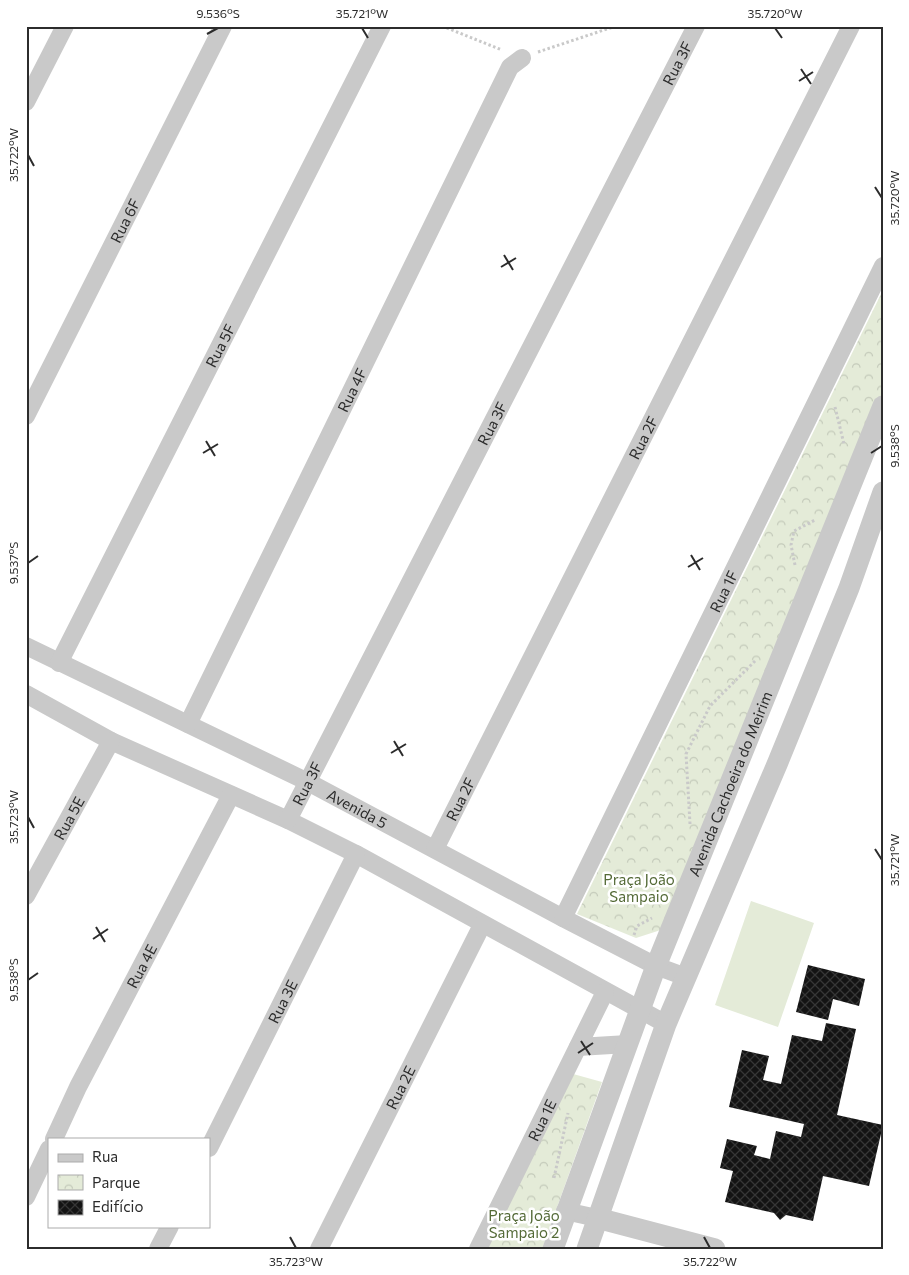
<svg xmlns="http://www.w3.org/2000/svg" width="909" height="1275" font-family="Commissioner,sans-serif">
<defs>
<pattern id="park-crowns" width="20" height="18" patternUnits="userSpaceOnUse" patternTransform="scale(1.25)"><rect width="20" height="18" fill="#e4ebd8"/><path d="M2 6a3 3 0 1 1 6 0M12 15a3 3 0 1 1 6 0" fill="none" stroke="#c4caba"/></pattern>
<pattern id="building-cross-hatch" width="8" height="8" patternUnits="userSpaceOnUse" patternTransform="scale(1.25)"><rect width="8" height="8" fill="#131313"/><path d="M0 0l8 8M0 8l8-8" fill="none" stroke="#363636"/></pattern>
</defs>
<rect width="100%" height="100%" fill="#fff"/>
<path fill="url(#park-crowns)" d="M883 290V400L670 927 636 938 577 914Z
M566 1072 602 1082 542 1249H483Z"/>
<path fill="#e4ebd8" d="M751 901 814 923 778 1027 715 1005Z"/>
<path fill="url(#building-cross-hatch)" d="M808 965 865 979 859 1006 833 999 828 1020 796 1012Z
M826 1023 856 1029 837 1115 883 1125 869 1186 823 1176 813 1221 786 1215 780 1220 774 1213 725 1202 733 1171 720 1168 727 1139 757 1146 754 1155 770 1159 776 1131 801 1137 804 1124 729 1107 742 1050 769 1056 763 1080 781 1084 792 1035 822 1041Z"/>
<g fill="none" stroke-linecap="round" stroke-linejoin="round">
<path stroke="#c9c9c9" stroke-width="3" stroke-dasharray="2.5 2.5" stroke-linecap="butt" d="M442 26 502 50
M538 52 616 26
M835 407 844 444
M795 565 791 545 794 531 815 520
M690 824 686 754 710 706 756 660
M634 935 637 926 652 918
M554 1178 568 1113"/>
<g stroke="#c9c9c9" stroke-width="18">
<path d="M26 102 65 26"/>
<path id="s1" d="M26 416 223 26"/>
<path id="s2" d="M26 646 308 782 563 918 656 966 686 977"/>
<path id="s3" d="M59 663 382 26"/>
<path d="M26 694 111 741 288 820 356 854 666 1024"/>
<path id="s4" d="M188 724 510 67 522 58"/>
<path id="s5" d="M288 820 696 26"/>
<path id="s6" d="M435 849 851 26"/>
<path id="s7" d="M26 896 111 741"/>
<path id="s8" d="M563 918 883 266"/>
<path d="M578 1047 628 1044"/>
<path id="s9" d="M54 1139 78 1087 231 795"/>
<path id="s10" d="M209 1148 356 854"/>
<path d="M26 1197 49 1149"/>
<path d="M565 1211 597 1218"/>
<path d="M158 1249 170 1226"/>
<path id="s11" d="M319 1249 482 925"/>
<path id="s12" d="M478 1249 605 992"/>
</g>
<g stroke="#c9c9c9" stroke-width="21">
<path d="M597 1218 715 1249"/>
<path id="s13" d="M553 1249 656 966 883 406"/>
<path d="M587 1249 666 1024 778 762 849 588 883 492"/>
</g>
</g>
<path fill="none" stroke="#2c2c2c" stroke-width="2" d="M362 28 368 38M775 28 782 38M207 34 218 28M801 69 811 84M799 81 813 72M28 155 34 166M875 187 882 198M504 255 513 270M501 267 516 258M206 441 215 456M203 453 218 444M871 453 882 446M691 555 700 570M28 563 38 556M688 567 703 558M394 741 403 756M391 753 406 744M28 817 34 828M875 849 882 860M96 927 105 942M93 939 108 929M28 980 38 973M581 1041 590 1055M578 1053 593 1043M290 1237 296 1248M704 1237 710 1248"/>
<g text-anchor="middle" dominant-baseline="central" stroke-width="5" stroke-linejoin="round" paint-order="stroke">
<g font-size="15" fill="#2c2c2c" stroke="#fff">
<text stroke="none"><textPath href="#s5" startOffset="851">Rua 3F</textPath></text>
<text stroke="none"><textPath href="#s1" startOffset="219">Rua 6F</textPath></text>
<text stroke="none"><textPath href="#s3" startOffset="356">Rua 5F</textPath></text>
<text stroke="none"><textPath href="#s4" startOffset="372">Rua 4F</textPath></text>
<text stroke="none"><textPath href="#s5" startOffset="446">Rua 3F</textPath></text>
<text stroke="none"><textPath href="#s6" startOffset="461">Rua 2F</textPath></text>
<text stroke="none"><textPath href="#s8" startOffset="364">Rua 1F</textPath></text>
<text stroke="none"><textPath href="#s5" startOffset="41">Rua 3F</textPath></text>
<text stroke="none"><textPath href="#s13" startOffset="498">Avenida Cachoeira do Meirim</textPath></text>
<text stroke="none"><textPath href="#s6" startOffset="56">Rua 2F</textPath></text>
<text stroke="none"><textPath href="#s2" startOffset="369">Avenida 5</textPath></text>
<text stroke="none"><textPath href="#s7" startOffset="89">Rua 5E</textPath></text>
<text stroke="none"><textPath href="#s9" startOffset="194">Rua 4E</textPath></text>
<text stroke="none"><textPath href="#s10" startOffset="164">Rua 3E</textPath></text>
<text stroke="none"><textPath href="#s11" startOffset="181">Rua 2E</textPath></text>
<text stroke="none"><textPath href="#s12" startOffset="144">Rua 1E</textPath></text>
</g>
<g font-size="15" fill="#546a37" stroke="#fff">
<text x="639" y="879">Praça João<tspan x="639" dy="17">Sampaio</tspan></text>
<text x="524" y="1215">Praça João<tspan x="524" dy="17">Sampaio 2</tspan></text>
</g>
</g>
<rect width="909" height="1275" fill="none" stroke="#ffffff" stroke-width="55"/>
<rect x="48" y="1138" width="162" height="90" fill="#ffffff" stroke="#ababab"/>
<rect x="58" y="1154" width="25" height="8" fill="#c9c9c9" stroke="#ababab"/>
<text x="92" y="1162" font-size="15" fill="#2c2c2c">Rua</text>
<rect x="58" y="1175" width="25" height="15" fill="url(#park-crowns)" stroke="#ababab"/>
<text x="92" y="1188" font-size="15" fill="#2c2c2c">Parque</text>
<rect x="58" y="1200" width="25" height="15" fill="url(#building-cross-hatch)" stroke="#ababab"/>
<text x="92" y="1212" font-size="15" fill="#2c2c2c">Edifício</text>
<rect x="28" y="28" width="854" height="1220" fill="none" stroke="#2c2c2c" stroke-width="2"/>
<g font-size="12" text-anchor="middle" fill="#2c2c2c">
<text x="218" y="18">9.536°S</text>
<text x="362" y="18">35.721°W</text>
<text x="775" y="18">35.720°W</text>
<text transform="translate(14 155) rotate(-90)" y="4">35.722°W</text>
<text transform="translate(895 198) rotate(-90)" y="4">35.720°W</text>
<text transform="translate(895 446) rotate(-90)" y="4">9.538°S</text>
<text transform="translate(14 563) rotate(-90)" y="4">9.537°S</text>
<text transform="translate(14 817) rotate(-90)" y="4">35.723°W</text>
<text transform="translate(895 860) rotate(-90)" y="4">35.721°W</text>
<text transform="translate(14 980) rotate(-90)" y="4">9.538°S</text>
<text x="296" y="1266">35.723°W</text>
<text x="710" y="1266">35.722°W</text>
</g>
</svg>
